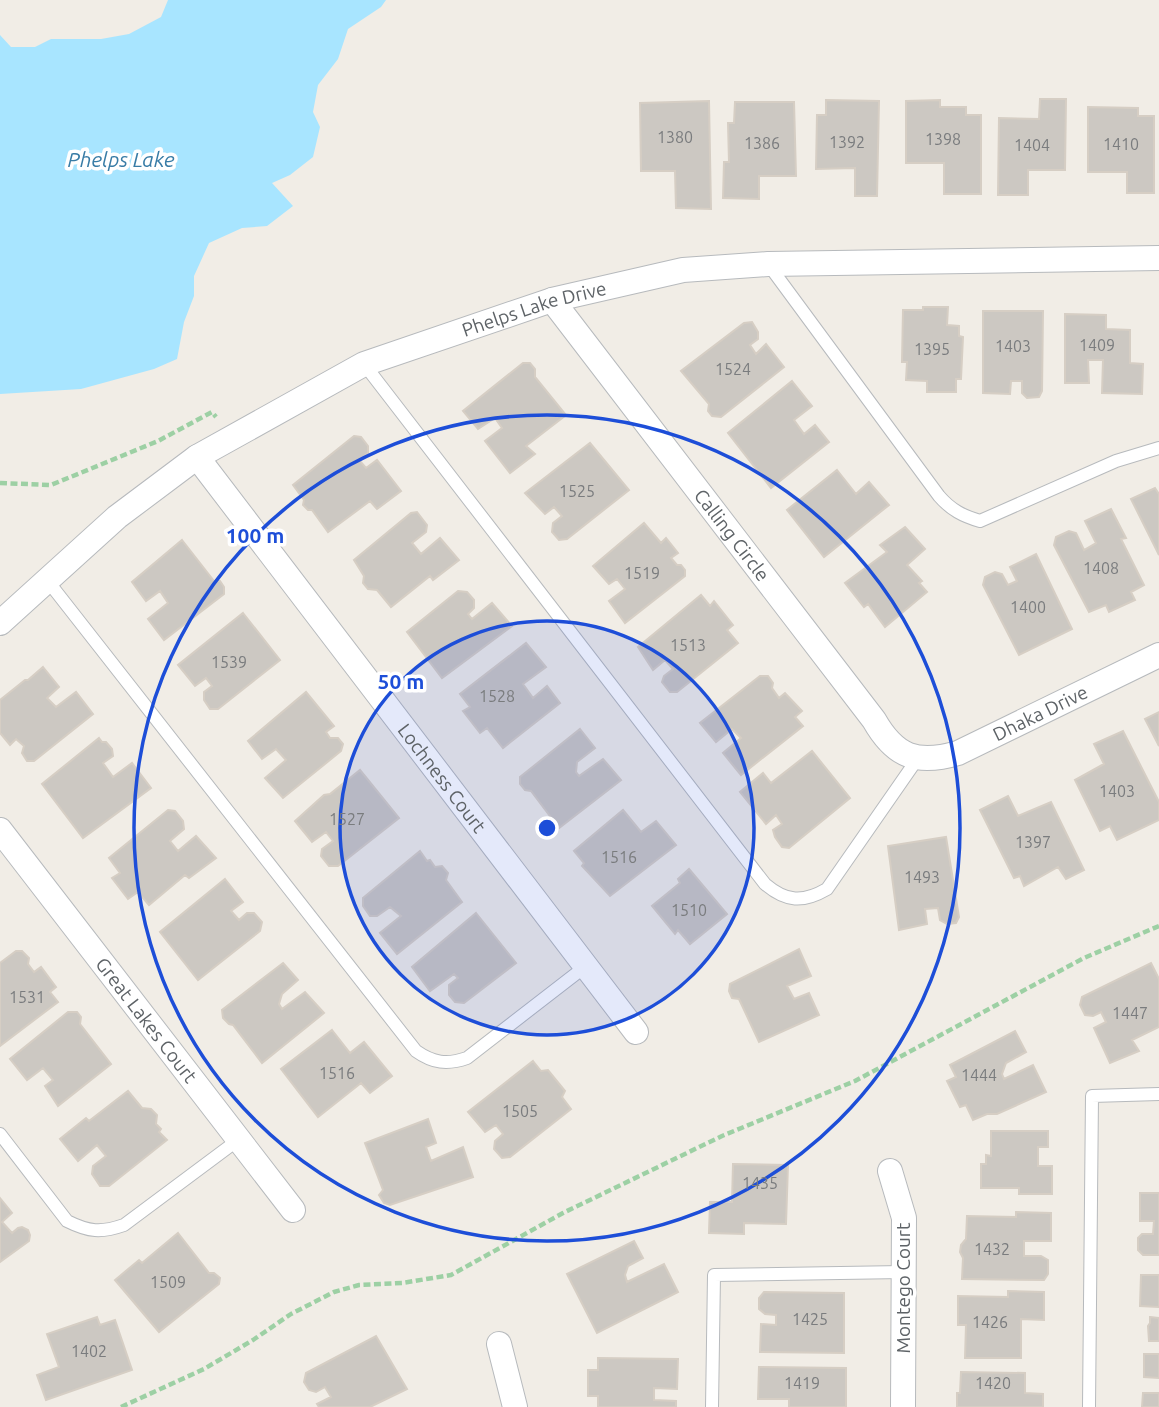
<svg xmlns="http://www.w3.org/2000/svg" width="1159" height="1407" font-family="Ubuntu,sans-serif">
<rect width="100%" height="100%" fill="#f1ede6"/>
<path fill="#a8e5ff" d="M168 0H386L381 7 348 29 338 59 318 85 313 112 320 127 313 157 290 175 272 183 293 206 267 226 242 228 209 243 194 276V296L184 322 177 359 154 369 81 389 0 394V35L11 47H35L51 39H101L129 34 161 17Z"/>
<path fill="#ccc8c2" stroke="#d6cec4" stroke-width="2" d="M1040 99H1066L1065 170H1028V195H998L999 118 1039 119Z
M826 100 879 101 877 196H855V168L816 169 817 115H826Z
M940 100V107H966V115H981V194H944V163H906V101Z
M709 101 711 209 676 208 675 171H641L640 103Z
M735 102H794L796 176H759V199L723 198 724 162H729L728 123H734Z
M1088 107 1138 108V116H1154V193H1127V172H1088Z
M923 307H948L947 325 959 326V336L963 337 961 379H956V392H927V381L906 380 907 362H902L903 310H923Z
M983 311H1043L1042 391 1039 397 1027 398 1022 393V381H1011L1010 394 983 393Z
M1065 314 1106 315V329L1130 330V363L1143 364 1142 394 1102 393 1103 360H1088L1089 383H1065Z
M752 322 758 332V339L750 345 756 354 766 344 784 367 721 417 712 416 708 411 709 404 681 371 744 323Z
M523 363H530L535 369V377L566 415 526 446 535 454 510 473 485 441 502 428 495 418 478 429 463 411Z
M792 381 812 406 794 420 804 434 815 425 829 442 771 488 728 433Z
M354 436 361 437 368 446V453L359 460 366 468 377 460 401 491 377 509 370 501 328 532 312 510H308L303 505 304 500 293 485Z
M590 443 629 490 567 539 559 540 552 532 553 523 562 516 554 507 545 514 525 493Z
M837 470 856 494 869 482 889 505 824 557 787 510Z
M1155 488 1159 494V555L1131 499Z
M1111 509 1126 538 1121 539 1144 585 1131 592 1135 600 1109 612 1106 605 1089 612 1054 545 1056 537 1069 531 1076 533 1084 550 1096 543 1085 521Z
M417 512 427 525 426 532 412 543 421 554 440 538 459 560 433 580 430 576 391 607 377 590 368 589 363 583 364 576 354 560 411 513Z
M644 523 661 543 666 538 678 553 671 558 677 565H681L685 570V576L625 623 609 601 625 589 617 579 609 584 593 566Z
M905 527 925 549 907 565 922 581 919 583 927 592 885 627 868 604 864 607 845 583 887 552 880 545Z
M182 540 214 581H220L224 587V594L164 640 148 619 168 603 160 591 146 601 132 582Z
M1036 554 1072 629 1019 655 983 585 985 577 995 572 1002 574 1008 585 1017 581 1010 567Z
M458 591 467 592 474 600V608L468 614 472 619 492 603 512 626 442 678 407 632Z
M701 595 710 606 714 601 733 625 727 630 738 643 677 692H670L662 682 664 676 673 669 665 660 653 670 638 647Z
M243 613 280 660 218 709H210L204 700V692L212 686 206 678 195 686 178 665Z
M526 643 546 667 523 684 533 698 547 686 560 703 503 748 487 728 480 733 463 711 470 707 460 694Z
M43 667 59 687 47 698 56 707 76 692 93 714 34 761H27L22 753 24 746 16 739 10 745 0 733V700L25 680H28Z
M760 676H768L773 683 772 688 779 698 785 693 802 711 795 717 803 726 741 775 723 753 741 738 732 729 716 742 700 723Z
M306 692 334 726 326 732 330 738H338L343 744 341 751 283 798 265 778 286 760 276 749 262 759 248 741Z
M1159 712V746L1145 719Z
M580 729 595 748 577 762 576 772 579 776 603 759 621 780 559 828 531 791 525 790 520 784V777Z
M1123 731 1159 802V820L1117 840 1110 826 1100 831 1075 780 1104 764 1094 744Z
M99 738 102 742H106L112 749 113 756 103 763 113 777 132 763 151 788 83 838 42 784Z
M812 751 850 798 789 848 782 847 775 837 773 830 782 824 776 815 766 824 740 792 763 773 771 783Z
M360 770 399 818 338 866H329L321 856 322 849 333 841 326 832 312 842 295 821 324 795 330 794Z
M1008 796 1018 816 1051 802 1084 870 1066 879 1058 867 1024 886 1020 876 1014 878 980 810Z
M168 810 175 811 183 821 184 829 170 841 178 851 196 836 216 858 189 878 185 875 149 905 138 892 128 899 112 878 120 873 109 858Z
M623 810 641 832 656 821 676 845 610 896 582 866 584 863 574 851Z
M946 837 959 917 956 923 947 924 940 920 938 908 925 909 927 924 899 930 888 846Z
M420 851 427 861 430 860 435 867 442 866 448 873 446 880 462 902 397 954 380 933 401 916 390 907 377 916H370L363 906V898Z
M689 869 727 914 690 944 678 930 675 934 652 906 680 883 678 879Z
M225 879 243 902 231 911 239 920 247 913H254L262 922 260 931 198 980 160 932Z
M476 913 516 963 464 1003 455 1002 449 995V985L458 978 454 974 430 991 412 967Z
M799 949 811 976 787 986 794 999 809 993 819 1015 759 1042 739 999 732 998 729 991 730 984Z
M16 951H22L29 958 28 964 34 972 41 967 56 987 50 992 58 1002 0 1046V963Z
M283 963 298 980 282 994 279 1004 282 1009 305 992 324 1013 262 1063 233 1025 229 1024 223 1018 222 1010Z
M1151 963 1159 979V1027L1132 1040 1139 1051 1110 1063 1094 1028 1106 1022 1101 1012 1093 1016 1085 1015 1080 1005 1082 997Z
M68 1012H77L81 1017 80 1024 111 1064 58 1106 45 1086 53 1080 43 1068 27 1080 10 1059Z
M332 1030 350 1053 364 1042 392 1076 370 1093 361 1083 318 1117 281 1069Z
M1015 1031 1026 1052 1006 1063 1002 1074 1004 1079 1033 1065 1046 1092 997 1114H987L973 1120 966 1105 960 1107 947 1081 956 1077 950 1065Z
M533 1061 541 1071 548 1070 565 1091 562 1097 571 1109 510 1157 502 1158 494 1149 495 1141 503 1134 496 1125 485 1132 468 1112Z
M128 1091 142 1108 151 1109 157 1115 156 1124 161 1129 159 1132 167 1140 109 1186H100L92 1174 93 1166 106 1156 97 1145 78 1161 60 1139 86 1118 89 1121Z
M428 1119 436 1143 426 1147 431 1161 463 1147 473 1177 390 1205 384 1203 379 1195 383 1190 365 1143Z
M991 1131H1048V1147H1038V1166H1052V1194H1019V1188H981V1164H986V1155L991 1156Z
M733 1164 788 1165 786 1224 744 1223V1234L709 1233 710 1202H732Z
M1140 1193H1159V1255H1143L1138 1250V1238L1142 1234H1153L1154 1221H1140Z
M0 1198 12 1213 2 1222 12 1233 18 1228 22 1227 28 1230 30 1235 29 1241 0 1262Z
M1016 1212 1051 1213V1241H1024V1256H1041L1048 1260V1274L1044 1280 962 1279 963 1258 960 1252 961 1245 966 1239 967 1216 1016 1217Z
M178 1233 209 1273H214L220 1278 219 1284 159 1332 115 1280 139 1260 142 1263Z
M634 1241 643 1258 628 1266 625 1275 627 1282 664 1264 678 1292 597 1333 567 1274Z
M1141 1275H1159V1307L1140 1306Z
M1008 1291 1044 1292V1320L1021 1319V1358H965L966 1325H958V1296L1008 1297Z
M764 1292 844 1293V1353L760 1352 761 1324 776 1325V1315L765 1314 759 1309V1298Z
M97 1317 100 1325 115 1320 132 1370 46 1400 37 1375 59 1367 47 1334Z
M1150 1317 1159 1318V1341H1149L1148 1326 1150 1323Z
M376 1336 407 1389 370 1407H319L317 1404 331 1397 325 1387 316 1392 309 1390 304 1382 306 1373Z
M1144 1354H1159V1378L1144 1377Z
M598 1358 678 1359 677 1389 654 1388V1400L676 1401V1407H598V1396H588V1370H598Z
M759 1367 846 1368V1407H789V1399H758Z
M961 1372 1025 1373V1393L1043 1394V1407H957V1393H960Z
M1143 1393H1159V1407H1142Z"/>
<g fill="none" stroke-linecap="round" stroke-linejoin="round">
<defs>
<path id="lane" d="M768 264 939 496C951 510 963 516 980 521L1116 461 1159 448
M364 364 765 884C786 902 803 903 827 889L918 758
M47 580 416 1051C433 1063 447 1065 467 1058L586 966
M0 1134 67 1221C89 1232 101 1233 124 1225L238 1140
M712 1407 714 1275 903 1272
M1089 1407 1092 1096 1159 1094"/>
<g id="street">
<path id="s1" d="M552 300 874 720C895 757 917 765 958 753L1159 655"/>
<path id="s2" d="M197 457 636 1032"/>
<path id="s3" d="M0 623 117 517 197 457 364 364 552 300 683 270 768 264 1159 258"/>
<path id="s4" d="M0 830 293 1210"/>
<path d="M890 1171 904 1218 903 1407"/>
<path d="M499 1344 515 1407"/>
</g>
</defs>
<use href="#lane" stroke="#b7babd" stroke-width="14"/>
<use href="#street" stroke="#b7babd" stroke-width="26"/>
<path stroke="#9dd0a4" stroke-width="4.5" stroke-dasharray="7 3.5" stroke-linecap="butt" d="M0 483 51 485 158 441 212 412 216 417
M121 1407 204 1369 253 1340 291 1314 334 1292 359 1285 402 1283 451 1275 563 1213 722 1136 855 1081 1084 958 1159 926"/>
<use href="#lane" stroke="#fff" stroke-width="12"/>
<use href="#street" stroke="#fff" stroke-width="24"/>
</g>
<circle cx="547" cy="828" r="207" fill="#1d4ed8" fill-opacity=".12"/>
<g fill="none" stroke="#1d4ed8" stroke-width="3.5">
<circle cx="547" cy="828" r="207"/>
<circle cx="547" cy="828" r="413"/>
</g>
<g text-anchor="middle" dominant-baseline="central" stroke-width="7" stroke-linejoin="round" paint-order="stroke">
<g font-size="16" fill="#7a7c7e">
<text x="675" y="137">1380</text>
<text x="943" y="139">1398</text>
<text x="847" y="142">1392</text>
<text x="762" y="143">1386</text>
<text x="1121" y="144">1410</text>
<text x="1032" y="145">1404</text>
<text x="1097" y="345">1409</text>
<text x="1013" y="346">1403</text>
<text x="932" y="349">1395</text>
<text x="733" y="369">1524</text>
<text x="577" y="491">1525</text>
<text x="1101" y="568">1408</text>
<text x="642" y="573">1519</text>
<text x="1028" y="607">1400</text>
<text x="688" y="645">1513</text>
<text x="229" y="662">1539</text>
<text x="497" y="696">1528</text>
<text x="1117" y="791">1403</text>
<text x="347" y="819">1527</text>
<text x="1033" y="842">1397</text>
<text x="619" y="857">1516</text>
<text x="922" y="877">1493</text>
<text x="689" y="910">1510</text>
<text x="27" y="997">1531</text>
<text x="1130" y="1013">1447</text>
<text x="337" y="1073">1516</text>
<text x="979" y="1075">1444</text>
<text x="520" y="1111">1505</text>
<text x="760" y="1183">1435</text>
<text x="992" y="1249">1432</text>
<text x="168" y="1282">1509</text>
<text x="810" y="1319">1425</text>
<text x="990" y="1322">1426</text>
<text x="89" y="1351">1402</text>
<text x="802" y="1383">1419</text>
<text x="993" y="1383">1420</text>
</g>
<g font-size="19" fill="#5e6367" stroke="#fff">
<text stroke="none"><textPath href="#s3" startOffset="628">Phelps Lake Drive</textPath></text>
<text stroke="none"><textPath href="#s1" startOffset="296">Calling Circle</textPath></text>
<text stroke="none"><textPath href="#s1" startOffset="721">Dhaka Drive</textPath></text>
<text stroke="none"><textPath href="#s2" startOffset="404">Lochness Court</textPath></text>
<text stroke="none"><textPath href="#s4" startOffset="240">Great Lakes Court</textPath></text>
<text transform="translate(903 1288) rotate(-90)">Montego Court</text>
</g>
<g font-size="21" font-style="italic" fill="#387ca6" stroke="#fff">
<text x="121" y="159">Phelps Lake</text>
</g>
</g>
<circle cx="547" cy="828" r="10" fill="#1d4ed8" stroke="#fff" stroke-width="3.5"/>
<g font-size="21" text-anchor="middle" font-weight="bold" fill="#1d4ed8" stroke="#fff" stroke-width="7" stroke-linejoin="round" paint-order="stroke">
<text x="255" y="543">100 m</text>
<text x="401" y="689">50 m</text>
</g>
</svg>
